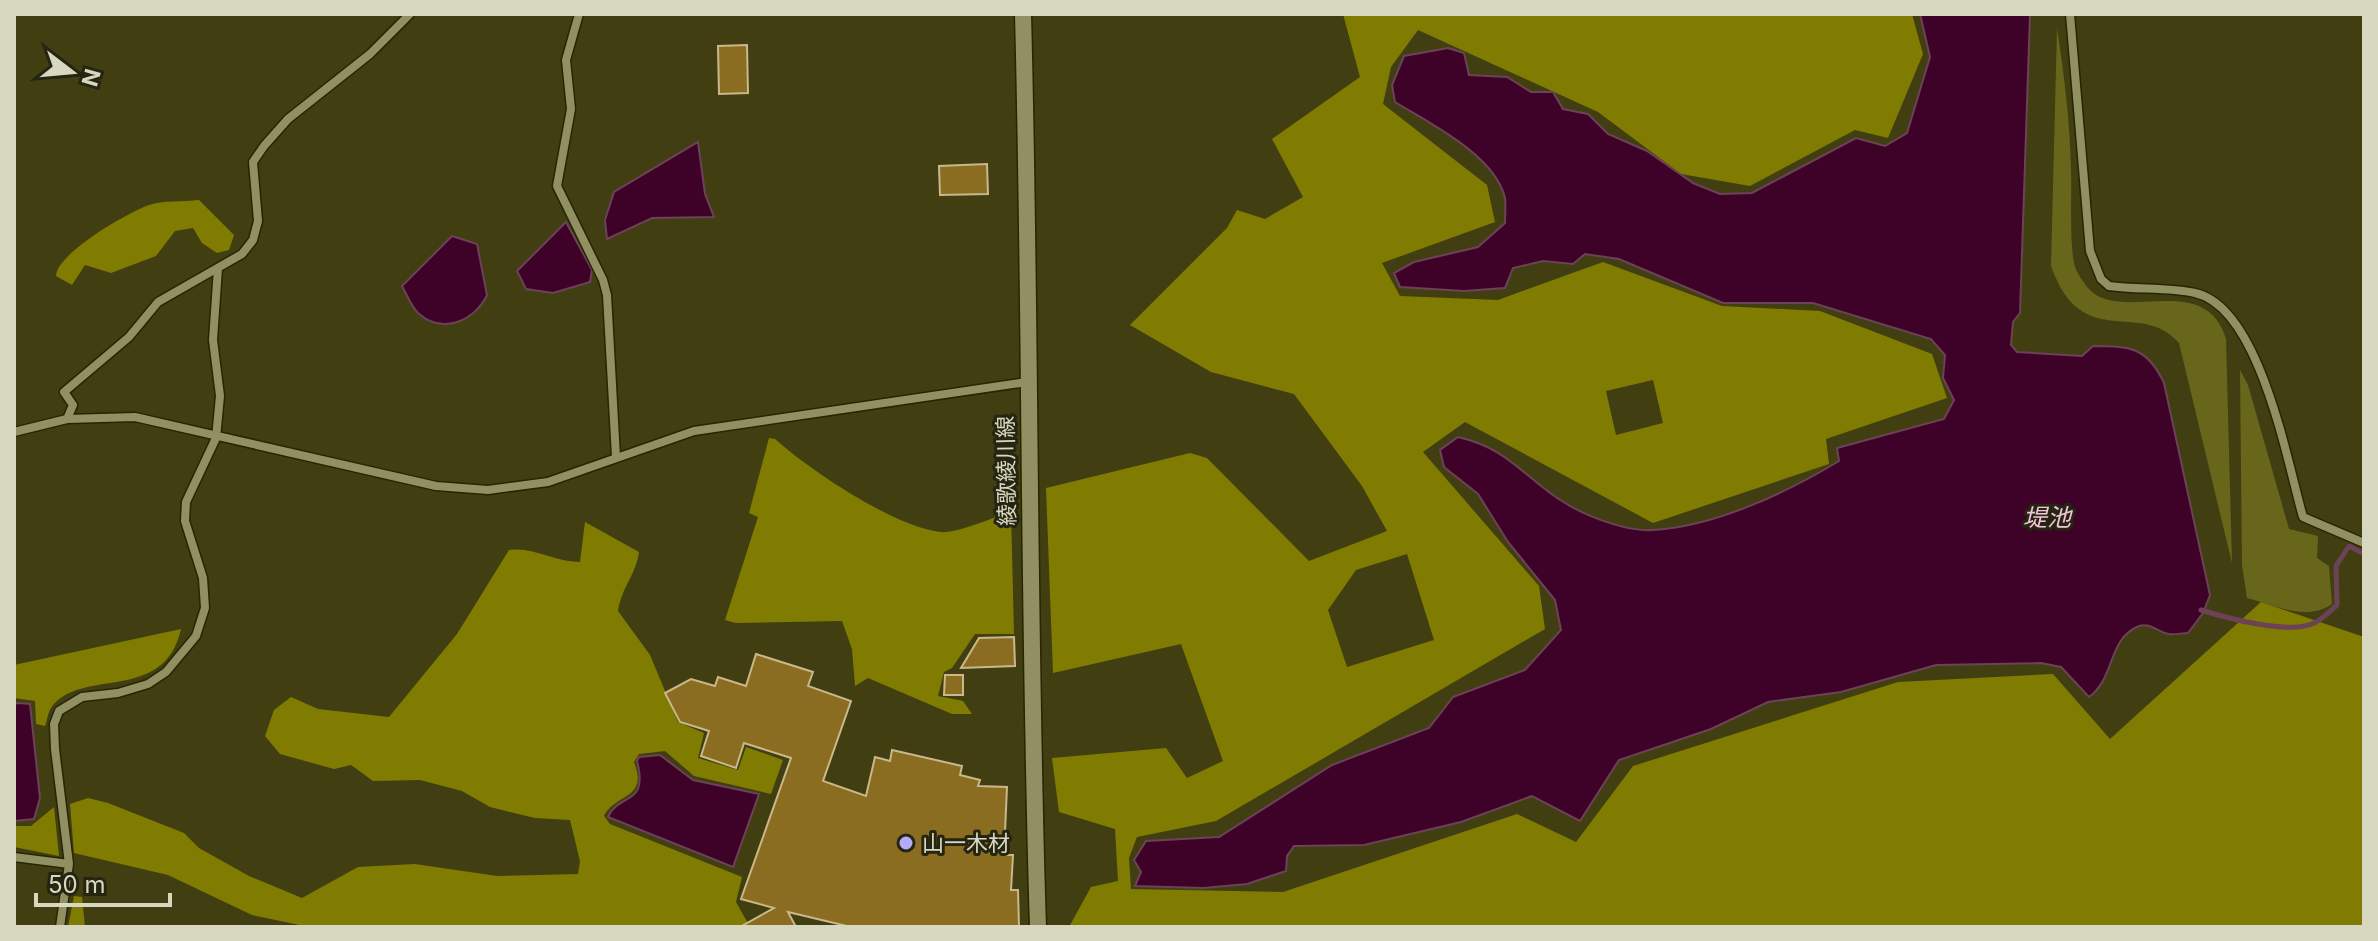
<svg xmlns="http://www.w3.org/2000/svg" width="2378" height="941" font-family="Inter,'Noto Sans JP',sans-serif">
<rect width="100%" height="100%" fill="#413f12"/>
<path fill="#68661b" d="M2057 28C2064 75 2070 121 2071 168 2072 193 2069 246 2075 267 2077 273 2084 283 2088 288 2120 325 2205 269 2226 339L2232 563 2179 343C2140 298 2082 354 2051 266Z
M2240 370 2248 385 2289 529 2318 536 2317 558 2329 566 2332 604C2307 622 2274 605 2247 598L2242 565Z"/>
<path fill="#807c01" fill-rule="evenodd" d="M1343 14H1912L1923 54 1888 138 1855 130 1750 186 1681 174 1598 112 1418 30 1391 67 1383 104 1487 185 1495 222 1382 263 1400 296 1498 300 1603 262 1722 306 1820 311 1932 354 1947 398 1826 439 1829 464 1653 523 1465 422 1423 452 1539 586 1545 629 1216 821 1137 837 1129 858 1131 889 1283 892 1517 814 1576 842 1633 766 1898 682 2053 674 2110 739 2261 602 2364 637V927H1069L1091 887 1118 881 1115 829 1059 812 1052 758 1166 748 1187 778 1223 761 1181 644 1053 673 1046 488 1190 453 1207 458 1309 561 1387 531 1362 486 1294 394 1211 372 1130 325 1227 228 1237 210 1265 219 1303 197 1272 139 1360 77ZM1653 380 1663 423 1616 435 1606 391ZM1407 554 1434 640 1347 667 1328 610 1356 570Z
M199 200 234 235 229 250 217 253 202 243 193 228 175 231 156 256 111 273 85 265 72 285 56 276C57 253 127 213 149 205 163 200 184 202 199 200Z
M769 438 775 439C811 471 893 526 940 532 956 534 994 517 1011 512L1014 634H975L952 668 944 672 938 696 963 701 972 714H952L868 678 855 686 852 649 842 621 736 623 725 620 758 517 749 513Z
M585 522 639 552C636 575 622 586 618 611L650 655 678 722 704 733 698 758 738 770 746 747 783 760 771 794 694 776 665 751 639 754 634 762C649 800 615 793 604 816L610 824 742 877 736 902 750 927H309L252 915 168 875 74 853 70 804 88 798 108 803 184 833 199 848 249 876 302 898 358 867 415 864 497 876 578 874 580 861 570 820 535 818 490 807 462 791 420 780 373 781 351 765 334 769 280 754 265 736 274 710 291 697 318 709 389 717 457 634 509 550C535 547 554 562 580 562Z
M181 629C164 705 80 666 51 708 48 712 47 721 45 726L36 724 35 701 14 698V665Z
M54 807 59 856 14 847V826H31Z
M74 896 82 897 85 927H68Z"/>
<path fill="#3e0229" stroke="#6c4256" stroke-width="2" d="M1920 14H2030L2020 313 2013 322 2011 345 2017 352 2082 356 2093 346C2130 346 2147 347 2164 383L2210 595 2203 613 2188 633C2182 633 2175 635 2169 634 2159 633 2150 622 2139 626 2107 639 2116 677 2089 697L2061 667 2041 663 1936 665 1841 692 1768 702 1711 729 1619 760 1580 821 1532 796 1461 822 1364 845 1294 846 1287 856 1286 871 1247 884 1203 888 1135 886 1141 872 1134 860 1146 841 1219 837 1332 765 1429 728 1453 697 1525 670 1561 630 1555 600 1508 542 1478 494 1444 467 1440 450 1458 437C1510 449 1524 478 1565 503 1586 516 1627 532 1652 530 1714 527 1786 493 1839 461L1837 448 1944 419 1954 400 1943 378 1945 355 1931 339 1813 303H1723L1619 259 1585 254 1573 264 1543 261 1513 268 1505 288 1464 291 1400 287 1394 273 1414 262 1478 247 1505 223C1505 215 1506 205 1505 198 1495 155 1429 123 1395 102L1392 85 1404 56 1448 48 1464 53 1469 75 1507 77 1531 92H1553L1563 109 1588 114 1608 134 1647 151 1693 183 1720 194 1752 193 1856 138 1885 146 1907 133 1930 57Z
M698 142 705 194 714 217 652 218 607 239 605 220 614 192Z
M566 222 592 270 590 282 553 293 526 289 517 271Z
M452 236 477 244 487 295C475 321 442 335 418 313 411 306 407 295 402 286Z
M18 703 30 704 40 798 34 819 14 821V704Z
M660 755 693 780 759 794 733 867 608 817C619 792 649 807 637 761L639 757Z"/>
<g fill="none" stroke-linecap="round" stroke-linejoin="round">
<path stroke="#6c4256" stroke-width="5" d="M2201 610C2226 618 2287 634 2312 624 2321 621 2329 612 2337 605L2336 566 2349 546 2364 554"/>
</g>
<path fill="#8a6d21" stroke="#cbb88a" stroke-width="2" d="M747 45 748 93 719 94 718 46Z
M987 164 988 194 940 195 939 166Z
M1014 637 1015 666 961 668 979 638Z
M756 654 813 672 808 686 851 701 823 781 866 796 875 757 890 761 892 750 962 766 960 775 980 780 978 786 1007 787 1004 855H1013L1011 890H1018L1019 927H851L788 912 796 927H740L774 908 741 899 791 758 744 743 736 768 701 756 709 731 680 722 665 693 691 679 715 686 718 677 746 686Z
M945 675H963V695H944Z"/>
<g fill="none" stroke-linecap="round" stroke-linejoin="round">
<defs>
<path id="minor" d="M579 14 566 60 571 109 557 186 603 280 607 295 616 457
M2070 14 2090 251 2101 279 2109 286C2137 290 2168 287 2195 293 2260 307 2287 462 2303 517L2364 543
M67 419 73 405 64 392 129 337 158 302 242 254 253 240 258 221 253 162 264 146 288 119 370 54 410 14
M14 432 67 419 135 417 436 486 488 490 548 482 694 431 1027 382
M14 857 69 864
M60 927 69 864 55 749 54 724 59 711 82 697 118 693 148 684 166 672 196 636 205 608 203 578 185 521 186 502 216 438 220 396 213 340 218 268"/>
<path id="secondary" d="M1023 14C1031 318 1028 622 1038 927"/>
</defs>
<use href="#minor" stroke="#272503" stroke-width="11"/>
<use href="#secondary" stroke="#272503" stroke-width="19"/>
<use href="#minor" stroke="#919062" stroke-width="8"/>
<use href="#secondary" stroke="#919062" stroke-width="16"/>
</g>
<circle fill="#b3adf9" stroke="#262512" stroke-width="3" cx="906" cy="843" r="8"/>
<g text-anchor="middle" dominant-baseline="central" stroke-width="6" stroke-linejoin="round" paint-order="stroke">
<g font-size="22" fill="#d8d8c0" stroke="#262512">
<text transform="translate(1006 471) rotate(-91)">綾歌綾川線</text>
</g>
<g font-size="22" fill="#d8d8c0" stroke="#262512" text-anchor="start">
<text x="922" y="843">山一木材</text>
</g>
<g font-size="24" font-style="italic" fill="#f3c4dc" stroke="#262512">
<text x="2047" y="517">堤池</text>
</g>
</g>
<rect width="2378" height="941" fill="none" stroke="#d8d8c0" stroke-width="32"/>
<g transform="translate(72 72) rotate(106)" stroke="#262512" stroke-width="6" paint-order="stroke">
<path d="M0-6L14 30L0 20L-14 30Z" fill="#d8d8c0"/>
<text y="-12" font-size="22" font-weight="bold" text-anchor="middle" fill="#d8d8c0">N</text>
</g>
<path d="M36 893v12h134v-12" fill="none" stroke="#d8d8c0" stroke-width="4"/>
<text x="48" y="893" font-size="24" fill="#d8d8c0" stroke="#262512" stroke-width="6" paint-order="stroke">50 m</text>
</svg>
